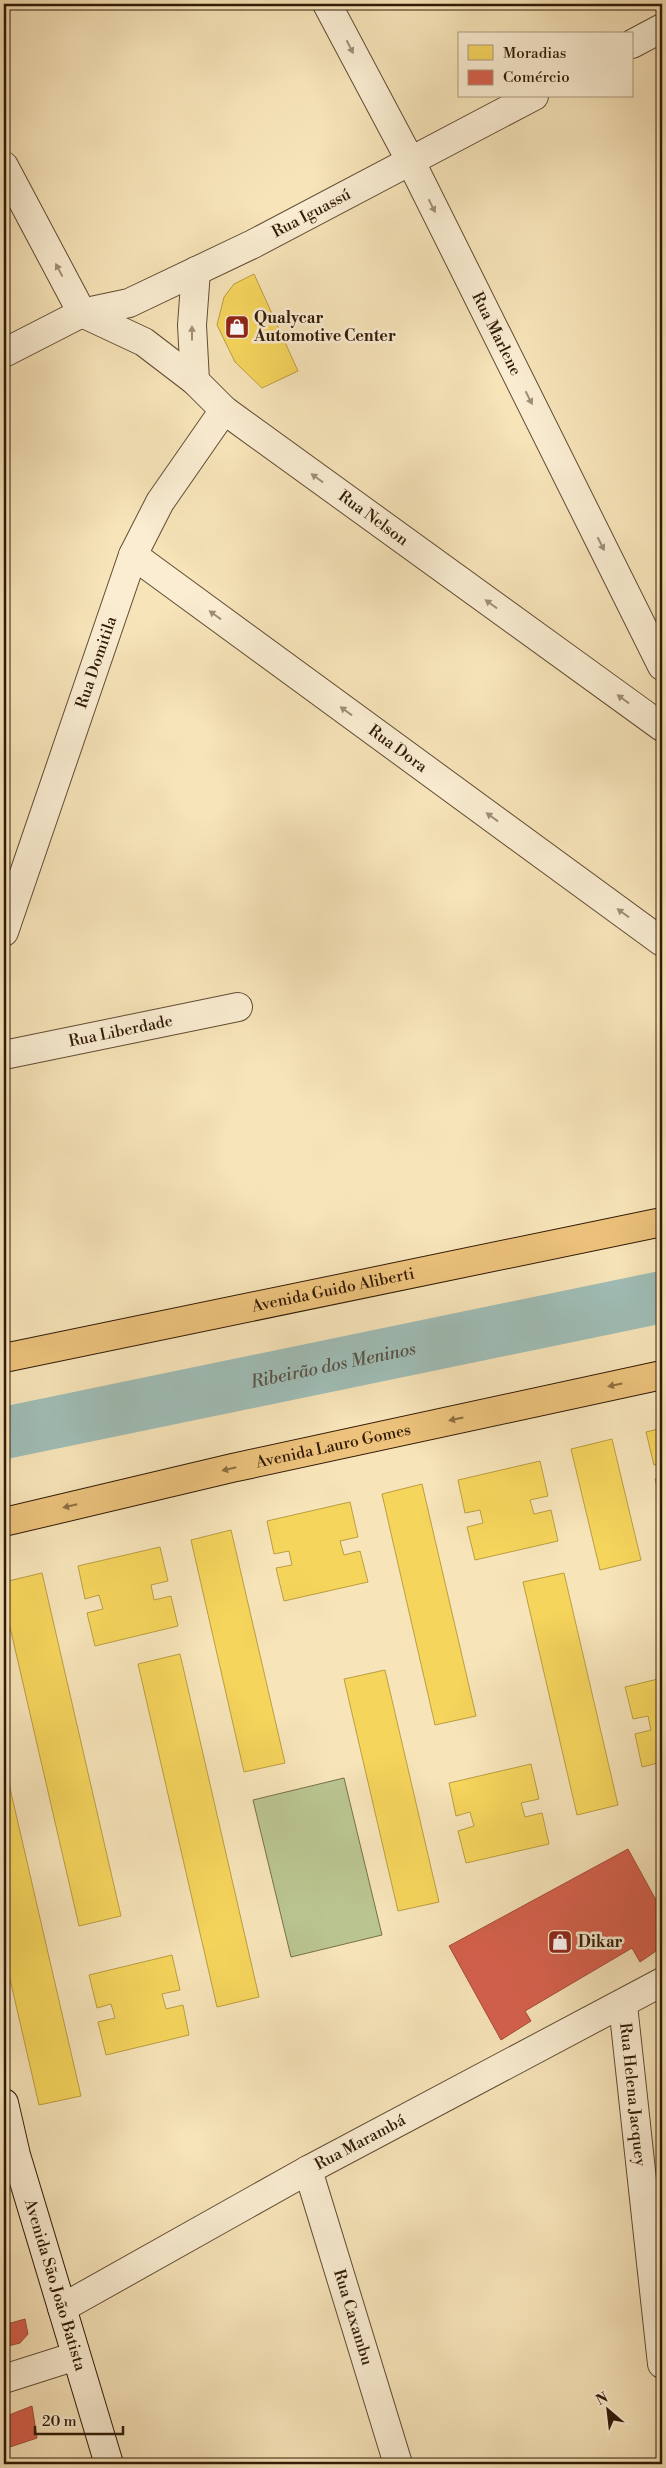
<svg xmlns="http://www.w3.org/2000/svg" width="666" height="2468" font-family="'Libre Bodoni',serif">
<rect width="100%" height="100%" fill="#f7e4b9"/>
<filter id="stains"><feTurbulence type="fractalNoise" baseFrequency=".004" numOctaves="4"/><feColorMatrix values="0 0 0 0 .2 0 0 0 0 .09 0 0 0 0 .02 0 0 0 .5 -.17"/></filter>
<radialGradient id="worn" r=".72"><stop offset=".6" stop-color="#630" stop-opacity="0"/><stop offset="1" stop-color="#630" stop-opacity=".3"/></radialGradient>
<path fill="#bac591" stroke="#76704c" d="M344 1778 382 1935 291 1957 253 1800Z"/>
<path fill="#f6d55c" stroke="#bb9d42" d="M254 274 298 371 262 388 235 362 217 325 224 297 234 284Z
M662 1428V1463L654 1465 646 1432Z
M612 1439 641 1560 600 1570 571 1449Z
M540 1461 548 1496 530 1500 534 1514 551 1510 558 1541 475 1560 467 1527 483 1523 480 1510 465 1513 458 1480Z
M662 1477V1508L655 1479Z
M422 1484 476 1716 435 1725 382 1494Z
M350 1502 358 1537 340 1541 344 1555 360 1551 368 1582 284 1601 276 1568 292 1565 289 1551 274 1554 267 1521Z
M231 1530 285 1763 244 1772 191 1540Z
M160 1547 168 1581 151 1585 154 1600 171 1596 178 1626 95 1646 87 1613 103 1609 99 1595 85 1599 78 1566Z
M42 1573 121 1916 79 1926 4 1601V1582Z
M564 1573 618 1805 577 1815 523 1582Z
M180 1654 259 1997 217 2007 138 1664Z
M385 1670 439 1902 398 1911 344 1679Z
M662 1678V1762L642 1767 635 1734 651 1730 648 1716 633 1719 625 1687Z
M4 1762 81 2096 39 2105 4 1953Z
M531 1764 539 1799 521 1803 525 1817 542 1813 549 1844 466 1863 458 1831 474 1826 470 1812 456 1816 449 1783Z
M172 1955 180 1990 162 1994 166 2009 183 2005 189 2035 106 2055 98 2022 115 2018 111 2004 97 2008 89 1975Z"/>
<path fill="#d6604d" stroke="#a44b38" d="M628 1849 662 1911V1930L658 1933 662 1938V1947L640 1962 632 1948 525 2011 531 2021 501 2040 449 1946Z
M25 2319 28 2334 20 2343 4 2347V2325Z
M32 2406 37 2438 4 2449V2417Z"/>
<g fill="none" stroke-linecap="round" stroke-linejoin="round">
<path stroke="#9fbdb6" stroke-width="52" id="s1" d="M4 1433 662 1297"/>
<defs>
<g id="minor">
<path id="s2" d="M411 162 662 666"/>
<path id="s3" d="M82 313 144 342 195 381 224 410 662 727"/>
<path d="M195 381 192 325 196 271"/>
<path id="s4" d="M133 555 662 942"/>
<path id="s5" d="M4 932 133 555 160 502 224 410"/>
<path id="s6" d="M4 1055 238 1007"/>
<path id="s7" d="M623 2005 662 2364"/>
<path id="s8" d="M308 2170 398 2464"/>
<path id="s9" d="M62 2308 308 2170 662 1982"/>
<path d="M4 2379 76 2356"/>
</g>
<g id="tertiary">
<path d="M327 4 411 162"/>
<path d="M632 44 662 28"/>
<path d="M4 166 82 313"/>
<path id="s10" d="M4 353 82 313 129 303 253 244 534 96"/>
</g>
<g id="secondary">
<path id="s11" d="M4 2103 16 2155 109 2464"/>
</g>
<g id="primary">
<path id="s12" d="M4 1358 662 1222"/>
<path id="s13" d="M4 1522 232 1468 662 1375"/>
</g>
</defs>
<use href="#minor" stroke="#624c33" stroke-width="30"/>
<use href="#tertiary" stroke="#624c33" stroke-width="30"/>
<use href="#secondary" stroke="#311a06" stroke-width="30"/>
<use href="#primary" stroke="#311a06" stroke-width="30"/>
<use href="#minor" stroke="#faedd2" stroke-width="28"/>
<use href="#tertiary" stroke="#faedd2" stroke-width="28"/>
<use href="#secondary" stroke="#faedd2" stroke-width="28"/>
<use href="#primary" stroke="#ecc27c" stroke-width="28"/>
</g>
<defs><path id="oneway-solid" d="M-6-.8H1V-3.2L6.5 0L1 3.2V.8H-6Z" transform="scale(1.25)"/></defs>
<g fill="#a08e76">
<use href="#oneway-solid" transform="translate(350 47) rotate(63)"/>
<use href="#oneway-solid" transform="translate(432 206) rotate(63)"/>
<use href="#oneway-solid" transform="translate(59 270) rotate(-118)"/>
<use href="#oneway-solid" transform="translate(192 333) rotate(-90)"/>
<use href="#oneway-solid" transform="translate(529 398) rotate(63)"/>
<use href="#oneway-solid" transform="translate(317 478) rotate(-144)"/>
<use href="#oneway-solid" transform="translate(601 544) rotate(63)"/>
<use href="#oneway-solid" transform="translate(491 604) rotate(-144)"/>
<use href="#oneway-solid" transform="translate(215 615) rotate(-144)"/>
<use href="#oneway-solid" transform="translate(623 699) rotate(-144)"/>
<use href="#oneway-solid" transform="translate(346 711) rotate(-144)"/>
<use href="#oneway-solid" transform="translate(492 817) rotate(-144)"/>
<use href="#oneway-solid" transform="translate(623 913) rotate(-144)"/>
</g>
<g fill="#8e6e41">
<use href="#oneway-solid" transform="translate(615 1385) rotate(168)"/>
<use href="#oneway-solid" transform="translate(456 1419) rotate(168)"/>
<use href="#oneway-solid" transform="translate(229 1469) rotate(167)"/>
<use href="#oneway-solid" transform="translate(70 1506) rotate(167)"/>
</g>
<defs>
<symbol id="shop-square" viewBox="-11 -11 22 22"><rect x="-9" y="-9" width="18" height="18" rx="4" fill="#8f2418" stroke="#faedd2"/><path d="M-5-2.5h2.3a2.7 3.5 0 0 1 5.4 0H5L5.5 6h-11ZM-1.5-2.5h3a1.5 2.3 0 0 0-3 0Z" fill="#fff"/></symbol>
</defs>
<g fill-rule="evenodd">
<use href="#shop-square" x="223" y="313" width="28" height="28"/>
<use href="#shop-square" x="546" y="1928" width="28" height="28"/>
</g>
<g text-anchor="middle" dominant-baseline="central" stroke-width="5" stroke-linejoin="round" paint-order="stroke">
<g font-size="16" fill="#311a06" stroke="#faedd2">
<text stroke="none"><textPath href="#s10" startOffset="339">Rua Iguassú</textPath></text>
<text stroke="none"><textPath href="#s2" startOffset="192">Rua Marlene</textPath></text>
<text stroke="none"><textPath href="#s3" startOffset="358">Rua Nelson</textPath></text>
<text stroke="none"><textPath href="#s5" startOffset="285">Rua Domitila</textPath></text>
<text stroke="none"><textPath href="#s4" startOffset="328">Rua Dora</textPath></text>
<text stroke="none"><textPath href="#s6" startOffset="119">Rua Liberdade</textPath></text>
<text stroke="none"><textPath href="#s12" startOffset="336">Avenida Guido Aliberti</textPath></text>
<text stroke="none"><textPath href="#s13" startOffset="338">Avenida Lauro Gomes</textPath></text>
<text stroke="none"><textPath href="#s7" startOffset="90">Rua Helena Jacquey</textPath></text>
<text stroke="none"><textPath href="#s9" startOffset="341">Rua Marambá</textPath></text>
<text stroke="none"><textPath href="#s11" startOffset="189">Avenida São João Batista</textPath></text>
<text stroke="none"><textPath href="#s8" startOffset="154">Rua Caxambu</textPath></text>
</g>
<g font-size="16" font-weight="bold" fill="#311a06" stroke="#faedd2" text-anchor="start">
<text x="254" y="318">Qualycar<tspan x="254" dy="18">Automotive Center</tspan></text>
<text x="578" y="1942">Dikar</text>
</g>
<g font-size="18" font-style="italic" fill="#585344" stroke="#faedd2">
<text stroke="none"><textPath href="#s1" startOffset="336">Ribeirão dos Meninos</textPath></text>
</g>
</g>
<rect width="666" height="2468" fill="none" stroke="#f7e4b9" stroke-width="20"/>
<rect x="5" y="5" width="656" height="2458" fill="none" stroke="#311a06" stroke-width="2.5"/>
<rect x="10" y="10" width="646" height="2448" fill="none" stroke="#311a06"/>
<rect x="458" y="32" width="175" height="65" fill="#faedd2" stroke="#aa9980"/>
<rect x="468" y="45" width="25" height="15" fill="#f6d55c" stroke="#aa9980"/>
<text x="503" y="58" font-size="15" fill="#311a06">Moradias</text>
<rect x="468" y="70" width="25" height="15" fill="#d6604d" stroke="#aa9980"/>
<text x="503" y="82" font-size="15" fill="#311a06">Comércio</text>
<g transform="translate(608 2410) rotate(332)" stroke="#faedd2" stroke-width="4" paint-order="stroke">
<path d="M0-4L9 19L0 12L-9 19Z" fill="#311a06"/>
<text y="-8" font-size="14" font-weight="bold" text-anchor="middle" fill="#311a06">N</text>
</g>
<path d="M35 2426v8h88v-8" fill="none" stroke="#311a06" stroke-width="2.5"/>
<text x="42" y="2426" font-size="15" fill="#311a06" stroke="#faedd2" stroke-width="4" paint-order="stroke">20 m</text>
<rect width="100%" height="100%" filter="url(#stains)"/>
<rect width="100%" height="100%" fill="url(#worn)"/>
</svg>
